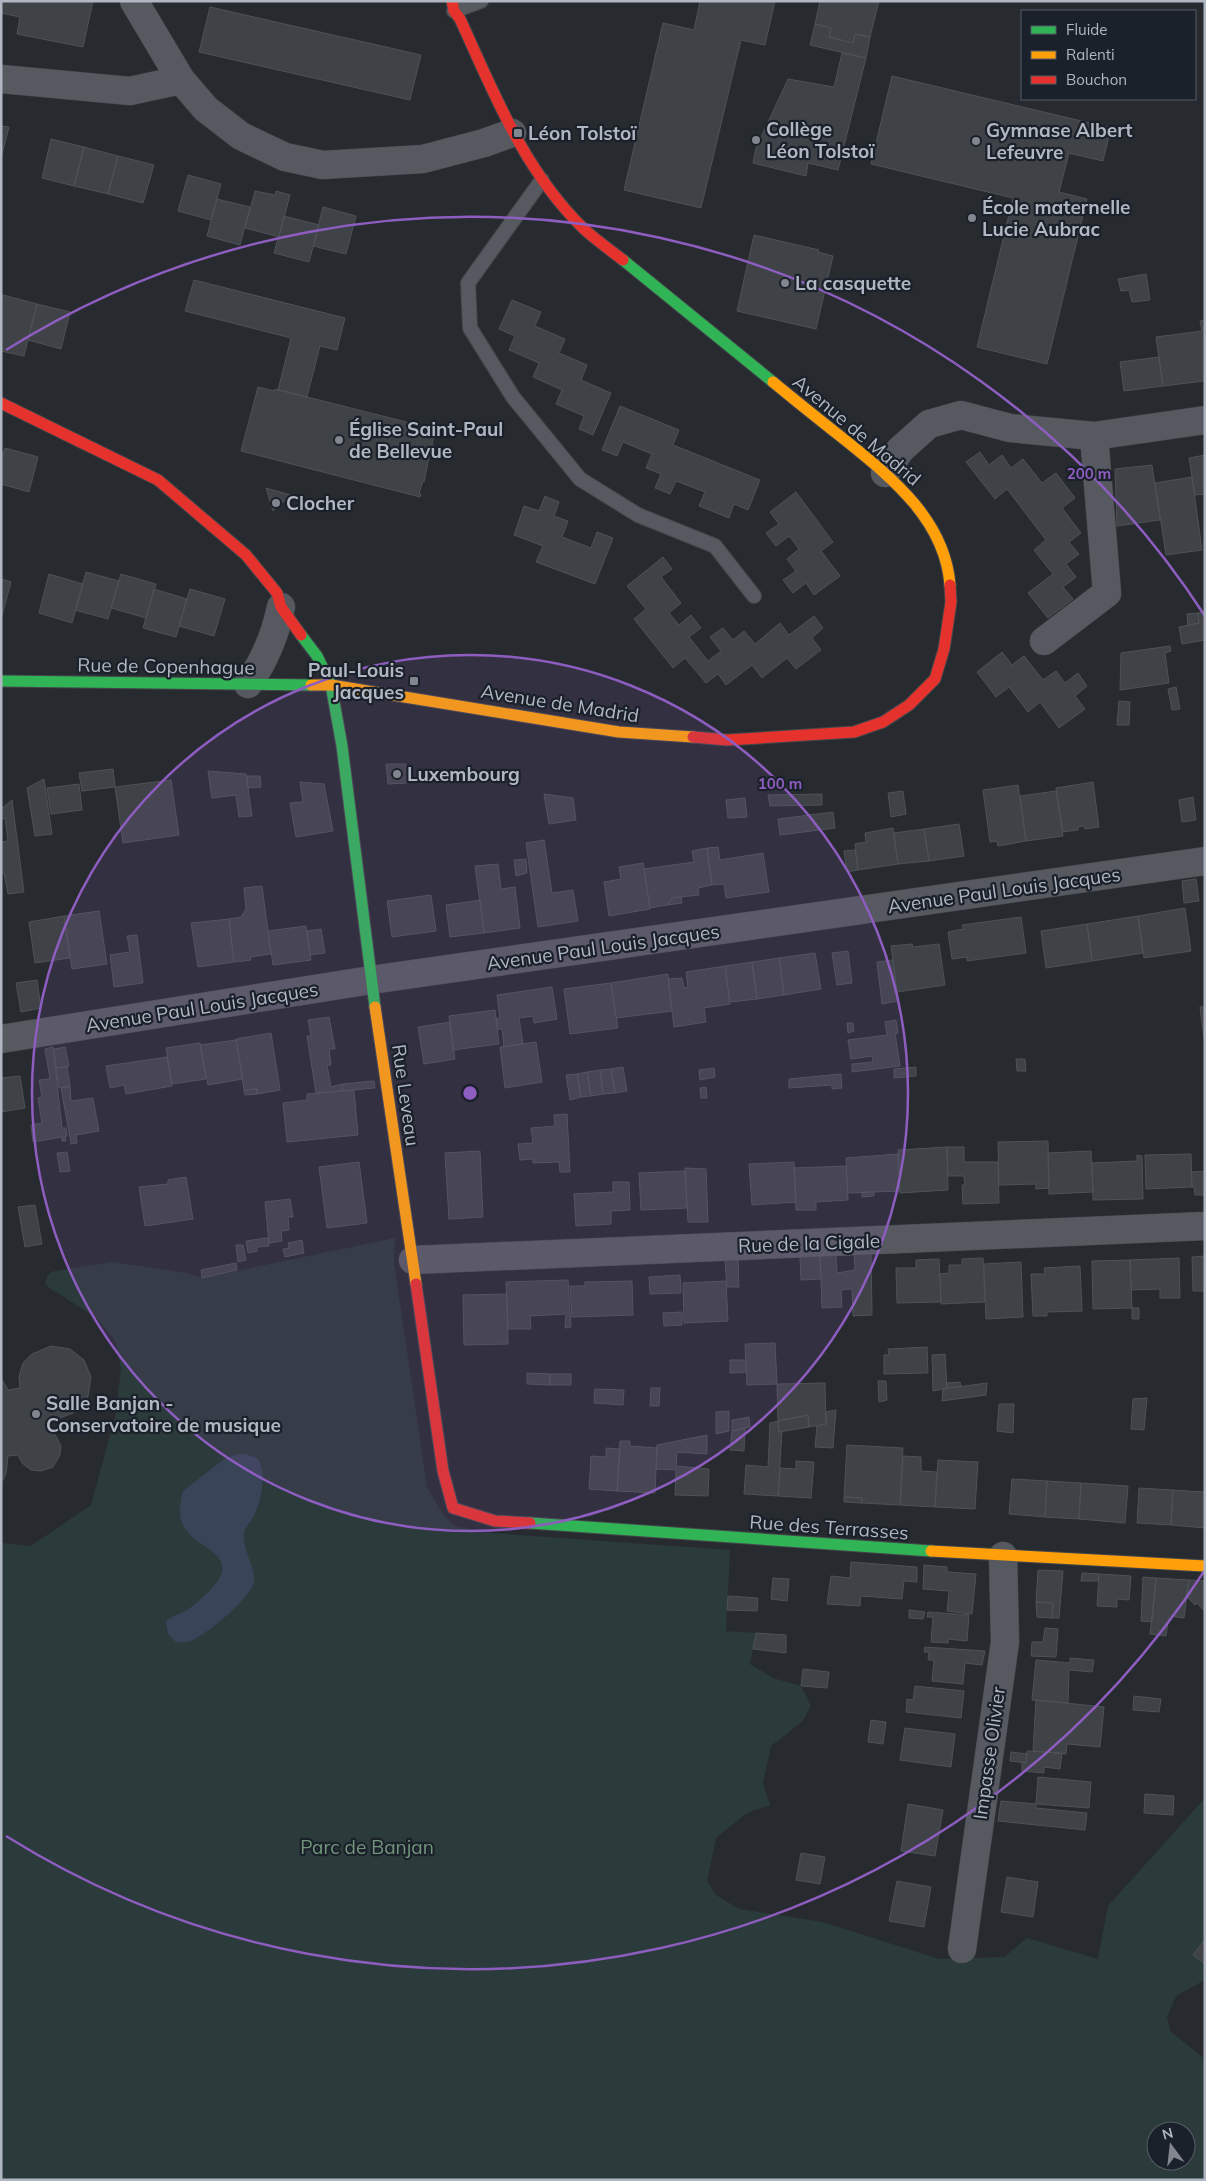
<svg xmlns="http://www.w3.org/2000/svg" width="1206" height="2181" font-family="Mulish,sans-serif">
<rect width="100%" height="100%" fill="#272b30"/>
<path fill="#2b3a3a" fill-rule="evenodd" d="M395 1238 394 1263 427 1487 442 1513 454 1526 492 1533 730 1550 726 1631 756 1633 750 1664 773 1678 801 1686 811 1705 803 1721 771 1746 763 1783 770 1805 747 1813 716 1838 707 1881 716 1895 739 1909 823 1922 939 1959 1004 1957 1027 1938 1098 1959 1108 1906 1205 1798V1980L1176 1996 1167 2017 1171 2032 1205 2059V2180H1V1543L31 1546 91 1505 115 1417 121 1370 116 1342 97 1318 48 1287 45 1283C47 1276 48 1273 55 1271L112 1262 186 1273 202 1278ZM1156 2131H1186V2161H1156Z"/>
<path fill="#384457" d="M238 1454H245L257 1458C268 1473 261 1500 254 1516 251 1522 245 1526 244 1533 242 1550 255 1565 254 1581 253 1597 206 1635 191 1641 187 1642 181 1643 176 1642L168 1634 166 1621C173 1615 182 1614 190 1608 197 1603 204 1596 210 1590 245 1554 196 1550 183 1526 178 1515 180 1502 183 1491L224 1459Z"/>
<path fill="#3f4247" stroke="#4e5258" d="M1 1H93L83 47 17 34 20 17 1 13Z
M700 1H775L765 45 741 40 701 208 624 190 663 23 694 30Z
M820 1H879L870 37 855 34 853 43 829 37 831 28 815 24Z
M210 7 421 55 410 100 199 52Z
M815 24 831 28 829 37 853 43 855 34 870 37 866 58 810 45Z
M842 53 866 58 838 170 808 163 806 176 753 163 756 148 788 79 834 87Z
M892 76 1111 128 1103 161 1069 153 1059 192 1087 199 1047 364 977 347 1013 198 871 164Z
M1 126 9 127 1 158Z
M51 139 84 147 74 186 42 178Z
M84 147 118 156 108 194 74 186Z
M118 156 154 165 143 203 108 194Z
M188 175 221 184 211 220 178 211Z
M255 191 275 195 276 191 290 195 279 237 245 228Z
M217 199 250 207 240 245 207 236Z
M323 207 356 216 346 254 313 246Z
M284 216 319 225 309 262 274 253Z
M754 235 819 250 818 252 833 256 816 329 737 311Z
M1146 274 1150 300 1132 302 1129 290 1121 291 1118 279Z
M194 280 345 318 337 350 320 346 307 397 278 390 291 338 185 311Z
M3 295 37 304 24 356 1 351V303Z
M512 300 541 312 535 326 565 339 559 353 587 365 581 380 611 393 593 435 579 429 584 416 556 404 562 390 533 377 539 363 509 350 515 336 499 329Z
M37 304 70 312 61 349 28 340Z
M1205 320V381L1163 386 1156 337 1202 331 1200 321Z
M1159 357 1163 386 1124 391 1120 362Z
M258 387 274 391 275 389 438 430 437 435 434 434 432 445 434 446 431 447 424 482 423 481 419 493 421 494 420 497 241 451Z
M620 406 679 430 673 445 760 480 748 510 734 504 729 518 699 506 705 492 676 481 670 494 655 488 661 474 646 468 652 454 623 442 617 456 602 450Z
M5 448 38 457 29 492 1 484V460Z
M980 452 989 465 1002 455 1011 468 1023 459 1042 483 1056 473 1075 498 1062 508 1081 533 1069 542 1079 554 1066 564 1076 577 1063 587 1073 599 1048 618 1028 593 1053 574 1034 550 1046 540 1007 489 995 499 966 462Z
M1205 455V494L1195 495 1189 458Z
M1152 465 1160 520 1117 526 1115 469Z
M1192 477 1202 550 1166 555 1155 483Z
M266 488 291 495 273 511Z
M796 492 833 542 821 551 840 576 814 595 806 583 793 593 783 580 796 571 787 559 799 549 793 541 789 536 776 546 766 533 779 524 770 512Z
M545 496 559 502 554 516 568 521 562 537 591 548 597 532 613 538 595 584 536 562 543 546 514 535 524 506 539 511Z
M663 557 672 569 661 577 681 603 669 613 679 625 691 615 701 628 689 637 708 661 721 651 710 637 723 628 733 640 744 631 755 644 780 623 789 635 814 616 823 628 812 638 821 650 796 669 787 658 762 678 752 665 726 685 718 674 706 683 685 658 673 668 634 619 646 609 627 586Z
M86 572 119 581 108 619 75 610Z
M49 574 83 584 72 623 39 613Z
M121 574 156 584 146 618 111 608Z
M1 579 11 582 1 619Z
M154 589 187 599 176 637 143 628Z
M190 589 225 599 214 636 179 626Z
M1205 612V640L1182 644 1179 627 1199 623 1198 613Z
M1198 613 1199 623 1188 625 1187 614Z
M1170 646 1171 651 1165 653 1169 683 1120 690 1121 653Z
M1002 652 1012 665 1024 656 1043 680 1056 671 1065 683 1078 673 1087 686 1075 696 1085 709 1059 728 1040 702 1028 712 1009 687 996 697 977 672Z
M1176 687 1180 709 1172 710 1168 689Z
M1119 701 1130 702 1129 725H1117Z
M386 764H406L407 783 388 784Z
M113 769 115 787 82 791 79 773Z
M208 771 246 774 252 816 239 817 236 795 212 798Z
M247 776H260L261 787 248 788Z
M44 779 52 834 35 836 27 788Z
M171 780 179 835 123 843 115 787Z
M300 782 324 784 333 831 296 837 290 803 303 802Z
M1093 782 1099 827 1085 829 1084 826 1078 827V830L1063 832 1056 788Z
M79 784 82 810 51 814 47 788Z
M1018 785 1026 841 998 846 997 841 990 842 983 790Z
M903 791 906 814 891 817 888 793Z
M1056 791 1063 836 1026 841 1020 796Z
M544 794 573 798 576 820 549 824Z
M822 794V805L770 806 768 795Z
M1193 797 1196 820 1182 822 1179 800Z
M745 798 747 817 728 818 726 800Z
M12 800 24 892 8 894 4 873 1 874V842L8 841 5 818 1 819V809Z
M833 812 835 828 780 835 778 819Z
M959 824 964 856 929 861 924 829Z
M893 828 898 864 858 870 855 844 866 842 865 833Z
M924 829 929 861 898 864 894 833Z
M544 840 552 893 573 890 578 921 538 927 526 843Z
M718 847 720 860 763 853 769 892 726 898 724 884 712 885 707 848Z
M707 848 712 885 698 888 699 895 672 898 667 905 650 908 644 869 694 862 692 851Z
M855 850 858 870 847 872 844 851Z
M526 859 527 873 516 876 514 860Z
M643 863 650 909 609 916 604 882 621 879 619 867Z
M498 864 501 889 515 887 520 928 484 933 475 866Z
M1196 879 1199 901 1184 903 1182 881Z
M262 886 271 954 250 957 251 960 234 962 229 919 241 917 246 909 244 888Z
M431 895 436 931 392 937 387 901Z
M681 897 682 903 667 905 672 898Z
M480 900 484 933 450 937 446 905Z
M1185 908 1191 951 1144 958 1138 916Z
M99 911 107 964 72 969 64 916Z
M64 916 70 958 35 963 29 922Z
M1138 916 1143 953 1092 961 1087 924Z
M1021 917 1026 953 967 961V957L952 959 948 932 963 929 962 925Z
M229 919 234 962 198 967 191 923Z
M1087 924 1092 961 1046 968 1041 931Z
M306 926 311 960 273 965 268 931Z
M321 929 325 953 310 955 307 931Z
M137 935 143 983 114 987 110 955 130 952 127 936Z
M912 944 913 947 939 944 945 985 897 992 891 946Z
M848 951 852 983 837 985 832 953Z
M815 953 821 989 784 995 779 958Z
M779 958 784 995 757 999 752 962Z
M893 960 898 1001 882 1004 877 962Z
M752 962 757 999 730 1002 725 966Z
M725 966 730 1004 704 1008 706 1022 674 1027 668 979 682 978 684 988 688 987 686 972Z
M668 974 672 1011 616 1018 611 983Z
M37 980 41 1008 21 1012 16 983Z
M611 983 618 1028 570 1034 564 989Z
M552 987 557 1019 534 1023 533 1016 519 1018 523 1044 504 1047 502 1029H498L496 1018 500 1019 497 995Z
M1200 1007H1204L1205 1039H1204Z
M495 1010 499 1044 453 1050 449 1016Z
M329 1017 335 1049H329L331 1065H327L331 1087 342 1084 343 1091 316 1093 307 1036H311L308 1020Z
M896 1020 898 1033 895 1034 900 1066 852 1072V1064L873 1062 872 1056 851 1059 848 1040 887 1035 885 1022Z
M450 1022 455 1059 424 1064 418 1027Z
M847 1023H853L854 1031 848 1033Z
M271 1033 280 1090 257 1094V1089L244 1090 236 1039Z
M236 1040 243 1079 208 1085 200 1045Z
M536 1042 542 1082 505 1088 500 1047Z
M200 1043 206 1079 172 1084 166 1048Z
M53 1047 62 1128H66L67 1136H65L66 1141H62V1137L33 1142 31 1125 42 1123 38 1098 42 1097 39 1080 50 1079 45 1049Z
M65 1047 69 1066 56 1068 54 1049Z
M167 1057 172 1086 126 1094 124 1085 110 1088 106 1066Z
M1016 1059H1025L1026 1071H1017Z
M67 1067 70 1086 59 1088 56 1068Z
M623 1067 627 1091 615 1093 611 1069Z
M916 1067V1076L894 1078V1069Z
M714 1068 715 1077 700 1080 699 1070Z
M611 1069 615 1093 603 1094 600 1070Z
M600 1070 603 1094 591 1096 587 1072Z
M587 1072 591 1096 581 1097 577 1074Z
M577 1074 581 1097 570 1100 566 1075Z
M841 1074 842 1088 832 1089V1085L789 1088V1079Z
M20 1076 25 1108 1 1112V1078Z
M374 1081 375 1088 343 1091 342 1084Z
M70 1086 71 1101 93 1098 99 1131 76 1135 77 1143 71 1144 61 1088Z
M706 1087 707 1098H701L700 1088Z
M257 1089V1094L245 1095 244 1090Z
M354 1090 358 1135 287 1142 283 1103 307 1100V1094Z
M567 1114 570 1172H560L559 1162 533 1163V1159L520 1160 518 1144 533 1143 531 1128 555 1126 554 1115Z
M1048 1141 1049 1188 1036 1189V1184L999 1185 998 1142Z
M947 1147H964V1162H998L999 1203 963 1204 962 1185H965L964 1176H948Z
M947 1147 948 1190 900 1193 898 1150Z
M480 1151 483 1217 449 1219 445 1153Z
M1091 1151 1093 1192 1049 1194 1048 1153Z
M67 1152 70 1171 60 1172 57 1153Z
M898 1154 900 1191 848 1193 846 1158Z
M1191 1154 1192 1187 1146 1189 1145 1155Z
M1137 1155 1142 1156 1143 1199 1093 1200 1092 1163 1137 1161Z
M359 1162 367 1223 327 1228 319 1167Z
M794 1162 796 1202 752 1205 749 1164Z
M846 1166 848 1200 816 1202V1210H796L794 1168Z
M685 1168 706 1169 708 1222H688Z
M685 1171 687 1208 641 1210 639 1173Z
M1205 1171V1195H1195L1194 1187H1192L1191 1172Z
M186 1177 193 1219 145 1226 139 1187 168 1184V1180Z
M613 1182H629L630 1210 611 1211V1224L576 1226 574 1194 613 1192Z
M862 1192H874V1196L862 1197Z
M290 1199 293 1217H288L289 1230 281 1231 282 1241 269 1243 265 1202Z
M35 1205 42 1244 25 1247 18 1207Z
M266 1238H268L269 1246 257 1247V1251L248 1253 246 1241Z
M302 1240 304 1253 285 1257 283 1249 289 1248 288 1243Z
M236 1245H243L246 1260 238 1262Z
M871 1253 872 1315 853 1316 852 1289 841 1290 842 1307 822 1308 820 1256 836 1255 837 1273 855 1270 854 1254Z
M820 1256 821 1279 801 1280 800 1257Z
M1205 1256V1291H1193L1192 1257Z
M983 1258 985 1302 941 1304 940 1274 949 1273V1265H962V1259Z
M1179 1258 1180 1298H1160V1289L1131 1290 1130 1260Z
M738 1259 739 1287H727L725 1260Z
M939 1259 941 1302 897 1303 896 1268H916V1260Z
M1130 1260 1132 1308 1093 1309 1092 1261Z
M1021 1262 1023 1317 986 1319 984 1264Z
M236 1263 237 1270 202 1278 201 1270Z
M1080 1266 1082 1311 1047 1312V1316H1033L1031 1274H1045L1044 1268Z
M680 1275 681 1293 650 1294 649 1277Z
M568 1280 571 1327 565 1328 566 1314 530 1316 531 1329H508L506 1282Z
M632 1281 633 1315 572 1317 570 1286H585V1282Z
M726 1281 728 1321 684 1323 683 1283Z
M507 1294 508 1344 464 1345 463 1295Z
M1132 1308H1139V1319H1132Z
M682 1312V1325L664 1326 663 1313Z
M775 1343 777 1384 747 1385 745 1344Z
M51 1346 70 1349 84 1360 91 1377 88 1396 82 1406 73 1413 60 1418 48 1417 45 1428 55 1434 61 1446 60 1455 53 1467 41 1471 31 1470 22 1463 18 1455 8 1456 6 1474 1 1483V1378L8 1390 20 1388 19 1377 23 1363 32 1354Z
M927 1347 928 1373 884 1374V1355H889L888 1349Z
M945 1354 947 1388 933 1391 932 1355Z
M730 1360H746V1372L730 1373Z
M527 1373 550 1374V1385L527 1384Z
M550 1374H571V1385H550Z
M878 1381H886L887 1400 879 1402Z
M960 1382 961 1386 947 1388 946 1383Z
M825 1383 826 1424 809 1427 808 1415 778 1421 777 1384Z
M987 1383 986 1395 942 1401 943 1389Z
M651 1388H660L659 1406H650Z
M595 1389 624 1390 623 1405 594 1403Z
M1147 1398 1144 1430 1131 1429 1133 1399Z
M999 1404H1014L1013 1433 997 1431Z
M836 1410 833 1448 815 1447 817 1426 826 1424V1412Z
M729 1411V1431L716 1434V1412Z
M808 1415 809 1427 779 1432 778 1421Z
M749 1417 750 1427 732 1431V1420Z
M778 1421 779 1432 782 1431 778 1496 744 1494 746 1465 768 1467 770 1423Z
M745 1428 744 1451 730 1450 732 1431Z
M707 1435V1454L677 1452 676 1466 709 1469 708 1496 675 1495 676 1470 656 1469 657 1445Z
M620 1441H630V1446L657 1448 655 1493 617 1491Z
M847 1445 903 1448 900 1505 862 1503V1498L844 1497Z
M606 1448 620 1449 617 1491 589 1489 591 1456 606 1457Z
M903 1456 921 1457V1471L937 1472 935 1507 900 1505Z
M938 1460 978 1462 975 1509 935 1507Z
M796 1461 814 1462 811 1498 778 1496 780 1468 796 1469Z
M1012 1479 1047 1481 1045 1517 1009 1514Z
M1047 1481 1081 1483 1079 1519 1045 1517Z
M1081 1483 1128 1486 1125 1523 1079 1519Z
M1139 1488 1173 1490 1171 1525 1137 1523Z
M1173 1490 1205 1492V1528L1171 1525Z
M844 1497 862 1498V1503L844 1502Z
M851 1562 917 1567V1582L904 1581 902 1599 861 1596 860 1606 827 1604 831 1576 850 1578Z
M924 1565 947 1567V1572L976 1574 972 1614 947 1611 949 1591 923 1589Z
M1038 1570 1063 1571 1059 1618H1052L1053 1603 1036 1602Z
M1082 1573 1099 1574 1098 1581H1081Z
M1099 1574 1131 1576 1129 1600 1117 1599V1607L1097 1606Z
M1143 1577 1156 1578 1152 1622 1141 1621Z
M773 1578 789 1579 787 1601 771 1599Z
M1156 1578 1189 1580 1184 1618 1169 1616 1166 1636 1150 1634Z
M1189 1580 1205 1581V1612L1197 1603 1195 1605 1186 1596Z
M728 1596 758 1598 757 1611 727 1610Z
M1036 1602 1053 1603 1052 1618 1037 1617Z
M909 1610 925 1612 923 1619 909 1618Z
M928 1612 969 1615 967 1641 948 1639V1643L931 1642 933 1617H927Z
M1045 1628 1058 1629 1056 1657 1031 1656 1032 1642H1043Z
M756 1633 786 1635V1653L753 1649Z
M925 1647 985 1651 982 1665 965 1663 963 1684 932 1681 934 1660H928L929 1652H924Z
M1070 1658 1094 1660 1092 1672 1069 1670 1068 1703 1032 1700 1036 1660 1070 1663Z
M803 1669 829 1672 827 1688 801 1686Z
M915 1686 964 1691 961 1718 906 1712 907 1699 913 1700Z
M1134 1696 1161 1699 1159 1712 1133 1710Z
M1036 1700 1104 1707 1100 1747 1067 1744 1066 1754 1033 1751Z
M871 1720 886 1722 883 1744 868 1742Z
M905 1728 955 1734 951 1767 900 1760Z
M1027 1751 1062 1753 1060 1769 1044 1767V1773L1022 1771V1762L1026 1763Z
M1011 1752 1027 1754 1026 1763 1010 1761Z
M1038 1777 1091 1782 1089 1808 1036 1804Z
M1145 1794 1174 1796 1173 1815 1144 1813Z
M1001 1801 1036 1804V1808L1087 1813 1085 1830 998 1821Z
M908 1804 943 1810 935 1856 901 1851Z
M801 1853 825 1857 820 1884 796 1880Z
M1007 1877 1038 1882 1033 1917 1001 1912Z
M897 1881 931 1887 924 1927 889 1921Z
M1205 1939V1964L1193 1955Z"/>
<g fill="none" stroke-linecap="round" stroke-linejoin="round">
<defs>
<path id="lane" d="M454 11 481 1
M542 180 468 283 470 328 513 397 580 479 638 515 715 546 754 596"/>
<path id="street" d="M134 1 181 80 206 109 241 136 285 157 323 165 423 159 484 143 512 133
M1 79 130 91 181 80
M885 473 900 450 929 424 961 415 1010 428 1094 436 1205 420
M1044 641 1107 593 1094 436
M248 684C265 660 275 636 281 607
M1 1039 371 980 1205 861
M413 1260 1205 1226
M962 1949 1005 1642 1003 1556"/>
<path id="fast" d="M623 260 773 382
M301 635 317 656 331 685 342 746 375 1007
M1 681 311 685
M530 1523 931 1551"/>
<path id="slow" d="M773 382C797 402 821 421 845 440 892 478 945 520 950 585
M311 685H331L619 732 693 737
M375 1007 416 1284
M931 1551 1205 1566"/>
<path id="jam" d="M452 1 454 11 460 19C494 93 524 171 584 229 596 240 610 250 623 260
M1 403 158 480 246 555 277 593 281 607 301 635
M693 737 727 740 854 732 883 722 909 705 935 679 944 649 951 602 950 585
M416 1284 443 1471 453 1508 495 1521 530 1523"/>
</defs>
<use href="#lane" stroke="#44474b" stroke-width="16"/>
<use href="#street" stroke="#44474b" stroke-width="29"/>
<use href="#fast" stroke="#44474b" stroke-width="13"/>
<use href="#slow" stroke="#44474b" stroke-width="13"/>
<use href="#jam" stroke="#44474b" stroke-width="13"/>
<use href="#lane" stroke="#56595f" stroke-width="14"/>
<use href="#street" stroke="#56595f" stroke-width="28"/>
<use href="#fast" stroke="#30b455" stroke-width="11"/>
<use href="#slow" stroke="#ff9f0a" stroke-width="11"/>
<use href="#jam" stroke="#e5322d" stroke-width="11"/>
</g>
<circle cx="470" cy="1093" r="438" fill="#8e5dc0" fill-opacity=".12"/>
<g fill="none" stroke="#8e5dc0" stroke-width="2.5">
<circle cx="470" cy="1093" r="438"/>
<path d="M1205 1570A876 876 0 0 1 6 1836M6 350A876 876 0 0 1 1205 616"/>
</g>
<g fill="#81868f" stroke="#1b212a" stroke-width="2">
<rect x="513" y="128" width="10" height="10" rx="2.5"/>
<circle cx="756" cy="140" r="5"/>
<circle cx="976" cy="141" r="5"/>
<circle cx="972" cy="218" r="5"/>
<circle cx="785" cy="283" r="5"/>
<circle cx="339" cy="440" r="5"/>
<circle cx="276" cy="503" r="5"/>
<rect x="409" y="676" width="10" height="10" rx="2.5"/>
<circle cx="397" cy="774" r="5"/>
<circle cx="36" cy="1414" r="5"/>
</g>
<g text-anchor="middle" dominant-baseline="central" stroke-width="4.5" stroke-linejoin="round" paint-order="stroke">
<g font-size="19" font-weight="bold" fill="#b1b7c2" stroke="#1b212a" text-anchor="start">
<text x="766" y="129">Collège<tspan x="766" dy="22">Léon Tolstoï</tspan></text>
<text x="986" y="130">Gymnase Albert<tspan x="986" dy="22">Lefeuvre</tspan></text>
<text x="528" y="133">Léon Tolstoï</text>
<text x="982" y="207">École maternelle<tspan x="982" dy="22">Lucie Aubrac</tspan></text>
<text x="795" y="283">La casquette</text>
<text x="349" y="429">Église Saint-Paul<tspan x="349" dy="22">de Bellevue</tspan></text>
<text x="286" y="503">Clocher</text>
<text x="404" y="670" text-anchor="end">Paul-Louis<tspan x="404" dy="22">Jacques</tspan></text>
<text x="407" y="774">Luxembourg</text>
<text x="46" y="1403">Salle Banjan -<tspan x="46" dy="22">Conservatoire de musique</tspan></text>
</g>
<g font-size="19" fill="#b1b7c2" stroke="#1b212a">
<text transform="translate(857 430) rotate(40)">Avenue de Madrid</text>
<text transform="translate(166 666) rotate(1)">Rue de Copenhague</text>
<text transform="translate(560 703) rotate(9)">Avenue de Madrid</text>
<text transform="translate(1004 890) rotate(-8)">Avenue Paul Louis Jacques</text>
<text transform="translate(603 947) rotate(-8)">Avenue Paul Louis Jacques</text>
<text transform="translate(202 1007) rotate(-9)">Avenue Paul Louis Jacques</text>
<text transform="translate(406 1095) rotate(82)">Rue Leveau</text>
<text transform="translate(809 1243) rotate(-2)">Rue de la Cigale</text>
<text transform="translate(829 1527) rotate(4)">Rue des Terrasses</text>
<text transform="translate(989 1753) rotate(-82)">Impasse Olivier</text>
</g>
<g font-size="19" fill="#72957b" stroke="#1b212a">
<text x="367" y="1847">Parc de Banjan</text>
</g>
</g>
<circle cx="470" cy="1093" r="8" fill="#8e5dc0" stroke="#1b212a" stroke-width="2.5"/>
<g font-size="15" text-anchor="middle" font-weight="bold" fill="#8e5dc0" stroke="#1b212a" stroke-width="4.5" stroke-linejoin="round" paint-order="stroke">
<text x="1089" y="479">200 m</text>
<text x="780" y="789">100 m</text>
</g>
<rect width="1206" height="2181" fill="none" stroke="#b1b7c2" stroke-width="5"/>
<rect x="1021" y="10" width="175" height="90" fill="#1b212a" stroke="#575d67"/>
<rect x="1031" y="26" width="25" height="8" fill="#30b455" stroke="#575d67"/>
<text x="1066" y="35" font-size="15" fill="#b1b7c2">Fluide</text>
<rect x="1031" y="51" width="25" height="8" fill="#ff9f0a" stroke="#575d67"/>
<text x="1066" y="60" font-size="15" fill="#b1b7c2">Ralenti</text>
<rect x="1031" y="76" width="25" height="8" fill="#e5322d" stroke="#575d67"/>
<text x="1066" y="85" font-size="15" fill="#b1b7c2">Bouchon</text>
<g transform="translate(1171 2146) rotate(345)"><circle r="24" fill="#1b212a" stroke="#575d67"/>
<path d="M0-4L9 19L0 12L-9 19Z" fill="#81868f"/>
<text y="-8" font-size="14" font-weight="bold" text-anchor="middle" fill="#b1b7c2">N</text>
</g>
</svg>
